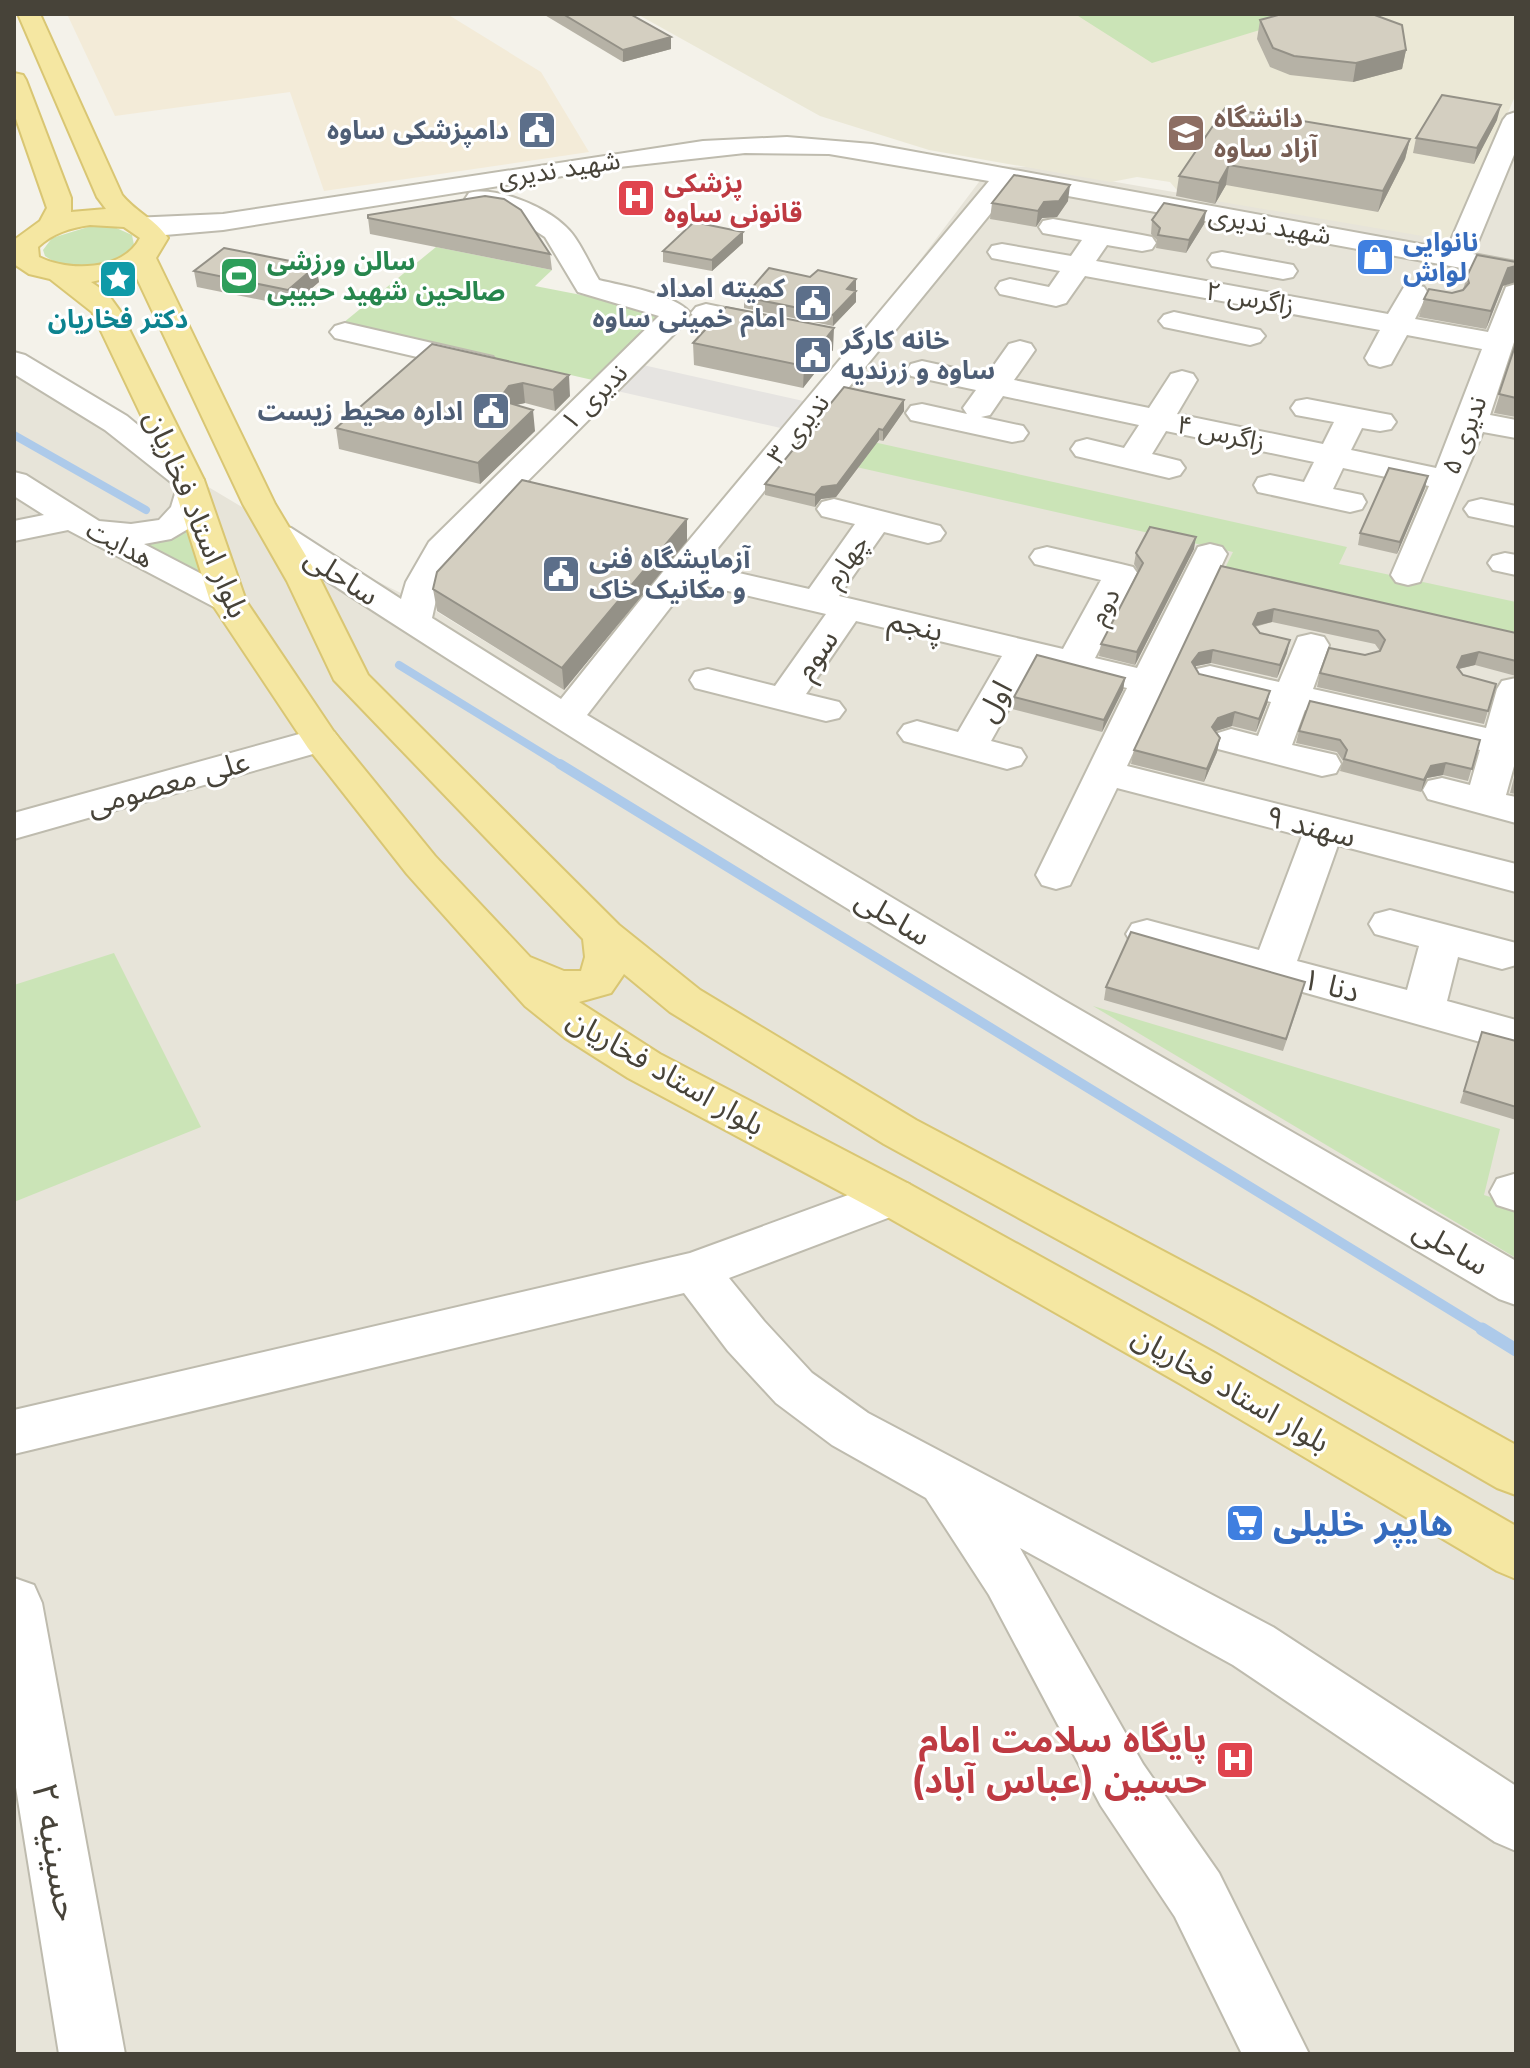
<svg xmlns="http://www.w3.org/2000/svg" width="1530" height="2068" font-family="Jost,'Noto Sans Arabic',sans-serif">
<rect width="100%" height="100%" fill="#f4f2ea"/>
<path fill="#e7e4d9" d="M1516 144V2054H14V371L314 550 429 607 564 690 862 337 991 166 1029 167 1474 244Z"/>
<path fill="#f3ebd8" d="M67 14H447L541 72 589 152 324 191 290 92 115 116Z"/>
<path fill="#ebe8d6" d="M637 14H1516V94L1455 235 1440 239 1181 195 1170 182 1137 177 1111 182 929 150 820 116Z"/>
<path fill="#cbe4b7" d="M1075 14H1312L1152 63Z
M88 227H114L132 235 134 245C118 270 68 273 45 256L43 250 52 238Z
M436 247 552 270 535 286 643 307 659 316 597 381 343 323Z
M801 426 1347 547 1339 564 1516 602V643L1221 576 1233 552 781 450Z
M191 519 204 579 130 543Z
M114 953 201 1127 14 1202V985Z
M1093 1006 1500 1129 1484 1195 1516 1205V1258Z"/>
<path fill="#e6e4e1" d="M643 365 808 402 785 429 617 391Z"/>
<g fill="none" stroke-linecap="round" stroke-linejoin="round">
<path stroke="#adcaea" stroke-width="8" d="M14 435 146 510
M399 665 563 766"/>
<path stroke="#adcaea" stroke-width="10" d="M560 764 1485 1331"/>
<path stroke="#adcaea" stroke-width="13" d="M1482 1329 1516 1350"/>
<defs>
<path id="minor" d="M1516 112V150L1473 254 1516 262V278L1013 186 704 565 809 589 855 524 822 516 817 509 822 502 834 499 940 526 945 533 940 540 928 543 884 532 839 596 1063 649 1101 580 1035 564 1030 557 1035 550 1047 547 1121 564 1133 567 1138 574 1095 658 1137 668 1198 547 1210 544 1222 547 1227 554 1127 766 1516 864V892L1338 845 1297 961 1407 990 1419 946 1375 934 1369 924 1375 914 1390 910 1516 943V965L1502 969 1458 957 1447 1001 1516 1020V1052L1132 944 1126 934 1132 924 1147 920 1259 950 1302 836 1117 788 1070 885 1056 889 1042 885 1036 875 1127 688 1034 664 991 741 1021 749 1026 757 1021 765 1007 769 904 741 898 733 904 725 917 721 958 732 1002 656 856 621 806 694 839 702 845 710 839 718 826 721 695 688 690 680 695 672 708 669 775 686 826 614 690 582 587 715 1063 1000 1516 1261V1305L1499 1299C1083 1054 670 805 267 542L262 535 267 528 279 525 291 528 401 599 406 582 429 542 659 316 578 292 545 237 507 212 469 205 465 199 469 193C497 186 546 207 566 227 580 240 589 264 599 280 622 286 676 294 690 313L683 325 455 554 440 582 432 618 561 699 670 563 989 181 829 154 745 153 619 167 223 230 165 235 132 230 128 224 132 218 223 214 703 141 787 137 872 144 1447 249 1503 120 1507 115Z
M1053 219 1142 235 1152 237 1156 243 1152 249 1142 251 1107 245 1096 261 1388 314 1404 287 1414 284 1424 287 1428 293 1415 319 1488 332 1506 287 1516 284V336L1490 415 1516 420V438L1483 432 1420 582 1408 585 1396 582 1391 575 1429 486 1343 468 1333 489 1362 495 1366 502 1362 509 1350 512 1258 492 1254 485 1258 478 1270 475 1304 482 1314 462 1166 431 1152 454 1180 461 1185 468 1180 475 1169 478 1076 456 1071 449 1076 442 1087 439 1124 448 1139 425 1003 396 990 415 981 417 1023 426 1028 433 1023 440 1012 442 911 420 906 413 911 406 922 404 967 414 963 408 976 390 911 376 907 370 911 364 922 361 987 375 1009 344 1020 341 1031 344 1035 350 1014 380 1149 408 1171 374 1182 371 1193 374 1197 380 1177 414 1323 444 1334 422 1296 415 1291 408 1296 401 1307 399 1380 413 1391 415 1396 422 1391 429 1380 431 1362 428 1351 450 1436 468 1482 349 1407 335 1391 364 1380 367 1369 364 1365 358 1380 330 1085 276 1066 303 1056 306 1000 294 996 288 1000 282 1010 279 1049 287 1060 271 992 258 988 252 992 246 1002 244 1071 256 1082 240 1043 233 1039 227 1043 221Z
M1222 252 1293 265 1297 271 1293 277 1283 279 1212 266 1208 260 1212 254Z
M706 304 788 321 793 327 788 333 778 336 696 319 691 313 696 307Z
M1174 312 1260 330 1265 336 1260 342 1250 345 1164 327 1159 321 1164 315Z
M345 323 493 357 497 363 493 369 482 372 335 338 330 332 335 326Z
M14 352 25 355 127 416 204 480 202 484 207 491 204 507 193 526 171 539 144 544 240 594 246 601 240 608 228 612 216 608 68 530 14 541V521L44 515 14 496V472L26 475 99 521 131 524 159 520 171 507 177 487 105 430 14 374Z
M1481 499 1516 506V526L1469 516 1464 509 1469 502Z
M1505 553 1516 555V575L1493 570 1488 563 1493 556Z
M1311 634 1324 637 1329 645 1313 689 1486 728 1497 689 1502 681 1516 678V759L1506 795 1516 797V823L1428 799 1423 790 1428 781 1442 778 1470 785 1480 750 1305 710 1292 745 1336 755 1341 764 1336 773 1322 776 1218 749 1212 741 1218 733 1231 729 1258 736 1271 702 1197 685 1192 677 1197 669 1210 666 1279 682 1298 637Z
M321 728 334 732 340 740 334 748 14 839V813Z
M1514 1174H1516V1211L1497 1205 1490 1192 1497 1179Z
M892 1179 909 1184 916 1197 909 1210 729 1278 764 1321 812 1373 868 1413 1273 1627 1516 1786V1851L1495 1842 1233 1665 1020 1548 1143 1764 1219 1873 1309 2054H1242L1175 1917 1101 1806 989 1595 926 1498 832 1445 776 1403 728 1351 684 1293 14 1454V1410L690 1253Z
M14 1578 34 1585 42 1603 125 2054H59L14 1775Z"/>
<path id="major" d="M18 14H40L122 195C138 214 154 218 168 238L156 258 275 504 321 581 368 675 619 925 700 990 916 1120 1248 1296 1516 1445V1495L1497 1488 1212 1324 884 1144 670 1012 624 974 611 993 579 1002 660 1054 909 1184 1215 1353 1516 1526V1579L1497 1571 1179 1383 875 1210 628 1078 565 1038 525 1006 407 874 308 748 210 601 172 480 92 312 50 279 29 274 14 264V240L40 221 47 208 14 113V73L23 75 26 80 71 198V212L106 209 97 197ZM90 225 124 227 140 238C123 271 69 272 39 257L38 247C53 233 70 228 90 225ZM134 272 243 504 287 581 334 680 583 939 585 957 581 971H564L530 957 435 856 334 732 246 601 204 480 120 311 107 293 91 282Z"/>
</defs>
<use href="#minor" stroke="#bebbae" stroke-width="4"/>
<use href="#major" stroke="#d9c673" stroke-width="4"/>
<use href="#minor" fill="#fff" fill-rule="evenodd"/>
<use href="#major" fill="#f5e7a2" fill-rule="evenodd"/>
</g>
<path fill="#b6b2a6" d="M543 14H630L671 37V49L623 62Z
M1260 20 1406 50 1402 69 1353 82 1290 75 1270 67 1257 39Z
M1225 108 1410 139 1405 159 1378 212 1226 185 1215 204 1176 196 1179 176Z
M1497 120 1474 164 1413 153 1416 138Z
M1068 201 1057 217 1042 218 1036 227 990 219 992 203Z
M368 218 550 254 552 270 370 234Z
M1152 220 1204 224 1186 253 1156 248 1157 240 1151 234Z
M743 232V243L712 271 663 262V251Z
M316 266 319 282 291 306 197 287 194 271Z
M1467 276 1503 286 1486 329 1419 317 1424 299 1463 290Z
M810 277 856 279 855 291 856 302 833 326 744 308V297Z
M693 343 833 350 803 388 694 365Z
M1516 343V417L1494 413Z
M432 344 570 396 555 411 525 403 516 405 535 431 480 484 339 449 336 428Z
M904 400V411L883 441 879 440 836 497 821 499 815 507 765 495V484Z
M1425 488 1397 554 1358 545 1360 533Z
M687 541 564 690 437 611 433 589Z
M1194 549 1135 665 1099 656 1101 644 1138 571 1134 564 1136 553Z
M1221 566 1516 633V676L1475 665 1459 669 1463 675 1496 684 1484 724 1317 687 1320 673 1365 655 1380 651 1375 644 1272 622 1255 627 1260 633 1287 653 1277 678 1211 663 1196 666 1195 668 1199 674 1267 704 1256 732 1232 726 1216 731 1220 738 1217 752 1204 782 1131 764 1134 750Z
M1125 678 1123 690 1102 732 1012 709 1014 697Z
M1299 731 1480 740 1468 781 1443 775 1427 778 1421 792 1340 771 1343 761 1337 752 1296 743Z
M1516 770V794L1510 793Z
M1106 987 1302 995 1283 1051 1104 1000Z
M1482 1032 1516 1041V1120L1460 1103Z"/>
<path fill="#949187" d="M671 37V49L623 62V50Z
M1406 50 1402 69 1353 82 1356 63Z
M1501 105 1497 120 1474 164 1477 148Z
M1410 139 1405 159 1378 212 1383 191Z
M1229 165 1226 185 1215 204 1219 183Z
M1070 185 1068 201 1057 217 1042 218 1036 227 1038 211 1044 202Z
M1206 211 1204 224 1186 253 1189 240Z
M743 232V243L712 271V260Z
M316 266 319 282 291 306 288 290Z
M1516 266V282L1503 286 1486 329 1491 311 1508 268Z
M856 279V290L846 300 847 289Z
M856 291V302L833 326V315Z
M834 328 833 350 803 388 804 366Z
M569 375 570 396 555 411 553 390Z
M523 383 525 403 511 406 503 394 509 386Z
M904 400V411L883 441V430Z
M533 410 535 431 480 484 478 463Z
M879 429V440L836 497 821 499 815 507V495Z
M1428 476 1425 488 1397 554 1400 542Z
M687 519V541L564 690 562 668Z
M1196 537 1194 549 1135 665 1137 652Z
M1274 609 1272 622 1255 626 1253 624 1258 613Z
M1290 640 1287 653 1277 678 1280 665Z
M1213 650 1211 663 1196 666 1189 675 1192 662 1199 653Z
M1479 652 1475 665 1458 669 1457 667 1462 656Z
M1125 678 1123 690 1102 732 1104 720Z
M1270 691 1267 704 1256 732 1259 719Z
M1235 712 1232 726 1216 731 1209 741 1212 727 1218 718Z
M1220 738 1217 752 1204 782 1207 769Z
M1446 763 1443 775 1427 778 1421 792 1424 780 1431 766Z"/>
<path fill="#d4cfc1" stroke="#949187" stroke-width="2" d="M563 14H630L671 37 623 50Z
M1282 14H1372L1402 25 1406 50 1356 63 1294 56 1273 48 1260 20Z
M1442 95 1501 105 1477 148 1416 138Z
M1225 108 1410 139 1383 191 1229 165 1219 183 1179 176Z
M1014 175 1070 185 1059 201 1044 202 1038 211 992 203Z
M485 196 504 199 521 210 550 254 368 218V215Z
M1164 203 1206 211 1189 240 1158 235 1160 228 1152 220Z
M694 222 743 232 712 260 663 251Z
M224 248 316 266 288 290 194 271Z
M1477 255 1516 262V266L1508 268 1491 311 1424 299 1429 289 1452 293 1463 290 1469 283 1467 276Z
M769 268 810 277 818 270 856 279 847 289 856 291 833 315 744 297Z
M726 307 834 328 804 366 693 343Z
M1516 343V398L1499 394Z
M432 344 569 375 553 390 523 383 509 386 503 394 509 403 533 410 478 463 336 428Z
M844 387 904 400 883 430 879 429 837 485 822 487 815 495 765 484Z
M1389 468 1428 476 1400 542 1360 533Z
M522 480 687 519 562 668 433 589 437 572Z
M1150 527 1196 537 1137 652 1101 644 1143 563 1136 553Z
M1221 566 1516 633V661L1479 652 1462 656 1457 667 1463 675 1496 684 1488 711 1320 673 1329 648 1365 655 1380 651 1385 640 1378 631 1274 609 1258 613 1253 624 1260 633 1290 640 1280 665 1213 650 1199 653 1192 662 1199 674 1270 691 1259 719 1235 712 1218 718 1212 727 1220 738 1207 769 1134 750Z
M1037 655 1125 678 1104 720 1014 697Z
M1310 701 1480 740 1472 769 1446 763 1431 766 1424 780 1344 759 1347 750 1340 740 1299 731Z
M1131 932 1305 982 1286 1039 1106 987Z
M1482 1032 1516 1041V1107L1464 1091Z"/>
<defs>
<symbol id="civic-square" viewBox="-11 -11 22 22"><rect x="-9" y="-9" width="18" height="18" rx="4" fill="#5c6f8a" stroke="#fff"/><path d="M-.6-6.5H3V-4.5H.6V-3L4-1V1h2V6H-6V1h2V-1L-.6-3ZM-1.2 2.5V6h2.4V2.5Z" fill="#fff"/></symbol>
<symbol id="university-square" viewBox="-11 -11 22 22"><rect x="-9" y="-9" width="18" height="18" rx="4" fill="#8d6e63" stroke="#fff"/><path d="M0-5L7-2L0 1L-7-2ZM-4 1L0 2.5L4 1V4Q0 6-4 4Z" fill="#fff"/></symbol>
<symbol id="hospital-square" viewBox="-11 -11 22 22"><rect x="-9" y="-9" width="18" height="18" rx="4" fill="#e0444e" stroke="#fff"/><path d="M-5-5h3v3.5h4V-5h3V5h-3V1.5h-4V5h-3Z" fill="#fff"/></symbol>
<symbol id="shop-square" viewBox="-11 -11 22 22"><rect x="-9" y="-9" width="18" height="18" rx="4" fill="#3f7fe0" stroke="#fff"/><path d="M-5-2.5h2.3a2.7 3.5 0 0 1 5.4 0H5L5.5 6h-11ZM-1.5-2.5h3a1.5 2.3 0 0 0-3 0Z" fill="#fff"/></symbol>
<symbol id="stadium-square" viewBox="-11 -11 22 22"><rect x="-9" y="-9" width="18" height="18" rx="4" fill="#2e9e5b" stroke="#fff"/><path d="M0-5a6.5 5 0 1 0 0 10a6.5 5 0 1 0 0-10ZM-3.5-1.8h7v3.6h-7Z" fill="#fff"/></symbol>
<symbol id="sight-square" viewBox="-11 -11 22 22"><rect x="-9" y="-9" width="18" height="18" rx="4" fill="#0f9aa8" stroke="#fff"/><path d="M0-6L1.8-2.2L6-1.7L2.9 1.2L3.7 5.4L0 3.3L-3.7 5.4L-2.9 1.2L-6-1.7L-1.8-2.2Z" fill="#fff"/></symbol>
<symbol id="supermarket-square" viewBox="-11 -11 22 22"><rect x="-9" y="-9" width="18" height="18" rx="4" fill="#3f7fe0" stroke="#fff"/><path d="M-6-5.5h2.5l.6 2H6L4.5 2H-2.5L-4.4-4H-6ZM-1.5 3.2a1.3 1.3 0 1 0 .1 0ZM3 3.2a1.3 1.3 0 1 0 .1 0Z" fill="#fff"/></symbol>
</defs>
<g fill-rule="evenodd">
<use href="#civic-square" x="515" y="108" width="44" height="44"/>
<use href="#university-square" x="1164" y="111" width="44" height="44"/>
<use href="#hospital-square" x="614" y="176" width="44" height="44"/>
<use href="#shop-square" x="1353" y="235" width="44" height="44"/>
<use href="#stadium-square" x="217" y="254" width="44" height="44"/>
<use href="#sight-square" x="96" y="257" width="44" height="44"/>
<use href="#civic-square" x="791" y="281" width="44" height="44"/>
<use href="#civic-square" x="791" y="333" width="44" height="44"/>
<use href="#civic-square" x="469" y="389" width="44" height="44"/>
<use href="#civic-square" x="539" y="552" width="44" height="44"/>
<use href="#supermarket-square" x="1223" y="1501" width="44" height="44"/>
<use href="#hospital-square" x="1213" y="1738" width="44" height="44"/>
</g>
<g text-anchor="middle" dominant-baseline="central" stroke-width="6" stroke-linejoin="round" paint-order="stroke">
<g font-size="26" font-weight="bold" fill="#785e54" stroke="#fff" text-anchor="start">
<text x="1214" y="118">دانشگاه<tspan x="1214" dy="30">آزاد ساوه</tspan></text>
</g>
<g font-size="26" font-weight="bold" fill="#4e5e75" stroke="#fff" text-anchor="end">
<text x="509" y="130">دامپزشکی ساوه</text>
<text x="785" y="288">کمیته امداد<tspan x="785" dy="30">امام خمینی ساوه</tspan></text>
<text x="841" y="340" text-anchor="start">خانه کارگر<tspan x="841" dy="30">ساوه و زرندیه</tspan></text>
<text x="463" y="411">اداره محیط زیست</text>
<text x="589" y="559" text-anchor="start">آزمایشگاه فنی<tspan x="589" dy="30">و مکانیک خاک</tspan></text>
</g>
<g font-size="26" fill="#474339" stroke="#fff">
<text transform="translate(559 169) rotate(-9)">شهید ندیری</text>
<text transform="translate(1270 225) rotate(10)">شهید ندیری</text>
<text transform="translate(1250 298) rotate(10)">زاگرس ۲</text>
<text transform="translate(594 397) rotate(-45)">ندیری ۱</text>
<text transform="translate(798 429) rotate(-51)">ندیری ۳</text>
<text transform="translate(1221 433) rotate(12)">زاگرس ۴</text>
<text transform="translate(1464 435) rotate(-69)">ندیری ۵</text>
<text transform="translate(120 544) rotate(28)">هدایت</text>
<text transform="translate(846 561) rotate(-55)">چهارم</text>
<text transform="translate(1104 606) rotate(-62)">دوم</text>
</g>
<g font-size="26" font-weight="bold" fill="#be3a42" stroke="#fff" text-anchor="start">
<text x="664" y="183">پزشکی<tspan x="664" dy="30">قانونی ساوه</tspan></text>
</g>
<g font-size="26" font-weight="bold" fill="#366cbe" stroke="#fff" text-anchor="start">
<text x="1403" y="242">نانوایی<tspan x="1403" dy="30">لواش</tspan></text>
</g>
<g font-size="26" font-weight="bold" fill="#27864d" stroke="#fff" text-anchor="start">
<text x="267" y="261">سالن ورزشی<tspan x="267" dy="30">صالحین شهید حبیبی</tspan></text>
</g>
<g font-size="26" font-weight="bold" fill="#0d838f" stroke="#fff">
<text x="118" y="319">دکتر فخاریان</text>
</g>
<g font-size="30" fill="#474339" stroke="#fff">
<text transform="translate(197 514) rotate(67)">بلوار استاد فخاریان</text>
<text transform="translate(342 576) rotate(33)">ساحلی</text>
<text transform="translate(916 625) rotate(13)">پنجم</text>
<text transform="translate(816 654) rotate(-55)">سوم</text>
<text transform="translate(994 701) rotate(-61)">اول</text>
<text transform="translate(168 783) rotate(-16)">علی معصومی</text>
<text transform="translate(1311 826) rotate(14)">سهند ۹</text>
<text transform="translate(893 917) rotate(31)">ساحلی</text>
<text transform="translate(1331 985) rotate(15)">دنا ۱</text>
<text transform="translate(666 1072) rotate(30)">بلوار استاد فخاریان</text>
<text transform="translate(1451 1247) rotate(30)">ساحلی</text>
<text transform="translate(1231 1389) rotate(30)">بلوار استاد فخاریان</text>
</g>
<g font-size="36" font-weight="bold" fill="#366cbe" stroke="#fff" text-anchor="start">
<text x="1273" y="1523">هایپر خلیلی</text>
</g>
<g font-size="36" font-weight="bold" fill="#be3a42" stroke="#fff" text-anchor="end">
<text x="1207" y="1739">پایگاه سلامت امام<tspan x="1207" dy="41">حسین (عباس آباد)</tspan></text>
</g>
<g font-size="36" fill="#474339" stroke="#fff">
<text transform="translate(57 1852) rotate(80)">حسینیه ۲</text>
</g>
</g>
<rect width="1530" height="2068" fill="none" stroke="#474339" stroke-width="32"/>
</svg>
